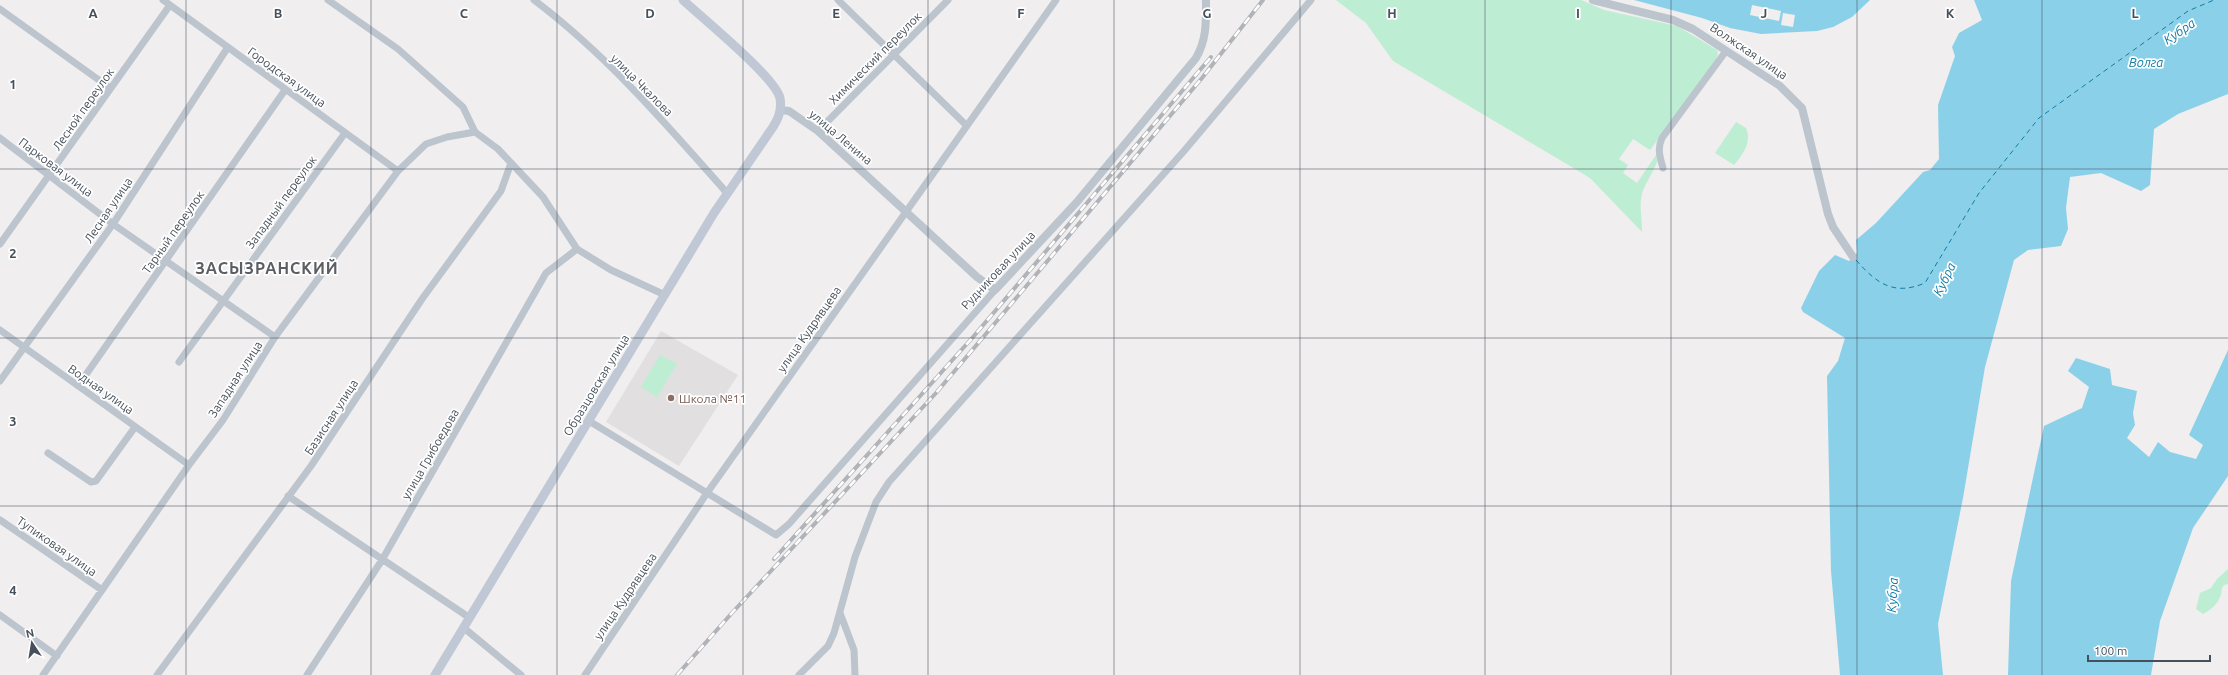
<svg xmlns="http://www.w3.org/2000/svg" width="2228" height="675" font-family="Ubuntu,sans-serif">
<rect width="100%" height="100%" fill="#f0eeee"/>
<path fill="#e1dfe0" d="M661 331 738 375 679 466 606 422Z"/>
<path fill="#bdedd2" d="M1336 0H1581L1604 10 1677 26 1717 50 1718 54 1715 62 1650 150 1633 139 1619 159 1628 165 1623 173 1637 183 1656 155 1658 156C1659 164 1645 183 1642 194 1639 207 1642 219 1642 232L1591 179 1582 173 1393 61 1366 23Z
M1736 122 1746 128C1752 142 1743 155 1734 165L1715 153Z
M660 355 677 364 657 397 641 387Z
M2228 569V584L2224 585C2221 589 2222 590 2221 594 2219 603 2211 610 2203 614L2196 609 2200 593 2211 588 2217 579Z"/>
<path fill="#8bd0e9" d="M1634 0H1870L1852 17 1833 27 1817 31 1761 34 1730 28 1702 18Z
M1974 0H2228V94L2178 114 2154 129 2150 185 2141 191 2101 173 2070 177 2066 208 2068 229 2061 246 2028 250 2014 260 1985 367 1963 498 1938 624 1943 675H1840L1831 571 1827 376 1838 361 1845 338 1803 312 1801 308 1819 271 1835 255 1849 261 1857 253 1856 240 1876 223 1923 172 1930 170 1939 159 1938 105 1955 56 1952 47 1959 33 1982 20Z
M2228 350V476L2193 528 2160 621 2151 675H2008L2011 581 2044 426 2082 408 2089 387 2068 371 2076 358 2110 369 2112 385 2137 391 2133 413 2135 425 2127 438 2149 457 2158 442 2170 452 2196 459 2203 445 2189 435Z"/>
<path fill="#f0eeee" d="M1752 5 1781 11 1779 21 1750 15Z
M1783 13 1795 15 1793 27 1781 25Z"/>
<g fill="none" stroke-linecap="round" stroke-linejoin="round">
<path stroke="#107da4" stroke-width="1" stroke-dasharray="5 4" stroke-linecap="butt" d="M1856 260C1877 284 1894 296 1925 283L1979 193 2039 118 2188 11 2214 0"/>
<path stroke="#bcc4cd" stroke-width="7" d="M163 0 398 171
M328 0 398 49 463 107 475 132 498 149 543 197 577 249 611 270 665 295
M534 0C607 55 667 125 727 193
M838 0 966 125
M0 9 110 88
M818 131 948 0
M0 138 113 224 275 337
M1663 168C1660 157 1657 149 1662 138L1726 51
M0 244 170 5
M0 330 189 465
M179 362 345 133
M0 381 113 224 228 47
M78 386 285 90
M589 421 776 535 789 524 995 290
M48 453 91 482 96 481 135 427
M288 496 470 618
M0 520 102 590
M840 613 854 650 855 675
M0 615 57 656
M464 628 521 675
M43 675 189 465 223 420 275 337 398 171 426 144 447 137 475 132
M157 675 311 466 422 299 501 191 511 163
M307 675 382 560 546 273 577 249
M585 675 707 493 1056 0
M799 675 828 646 834 633 855 557 876 502 889 482 1184 151 1311 0"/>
<path stroke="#bcc4cd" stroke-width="8" d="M1593 0 1673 20 1693 29 1780 86 1802 108 1828 214 1833 227 1853 257
M781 110 789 111 818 131 977 277 995 290 1077 202 1196 58C1207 39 1206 21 1206 0"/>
<path stroke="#bfc8d4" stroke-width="9" d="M435 675 714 213 773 127C779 118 782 109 780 98 775 77 702 18 683 0"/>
<defs>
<path id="rail" d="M774 559 973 337 1211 57
M677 675 731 614 936 393 1202 78 1263 0"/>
</defs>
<use href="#rail" stroke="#b0b3b8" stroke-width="4"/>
<use href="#rail" stroke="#fff" stroke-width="2.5" stroke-dasharray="8" stroke-linecap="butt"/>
</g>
<path fill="none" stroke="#46505b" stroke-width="1" stroke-opacity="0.55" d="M186 0V675M371 0V675M557 0V675M743 0V675M928 0V675M1114 0V675M1300 0V675M1485 0V675M1671 0V675M1857 0V675M2042 0V675M0 169H2228M0 338H2228M0 506H2228"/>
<circle fill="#8d6e63" stroke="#fff" stroke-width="1.5" cx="671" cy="398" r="4"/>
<g text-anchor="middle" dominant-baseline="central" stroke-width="3.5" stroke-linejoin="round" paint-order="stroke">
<g font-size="12" fill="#46505b" stroke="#fff">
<text transform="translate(1749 51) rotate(34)">Волжская улица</text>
<text transform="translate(875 58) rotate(-45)">Химический переулок</text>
<text transform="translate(287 77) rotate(36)">Городская улица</text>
<text transform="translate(642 85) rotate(45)">улица Чкалова</text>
<text transform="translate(83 109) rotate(-55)">Лесной переулок</text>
<text transform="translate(841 137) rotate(40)">улица Ленина</text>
<text transform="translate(56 167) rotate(37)">Парковая улица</text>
<text transform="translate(281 202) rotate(-54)">Западный переулок</text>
<text transform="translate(108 210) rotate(-56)">Лесная улица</text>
<text transform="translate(173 232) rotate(-55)">Тарный переулок</text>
<text transform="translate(998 270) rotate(-47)">Рудниковая улица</text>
<text transform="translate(809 329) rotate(-55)">улица Кудрявцева</text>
<text transform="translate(235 379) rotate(-57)">Западная улица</text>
<text transform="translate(596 385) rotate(-59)">Образцовская улица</text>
<text transform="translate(101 389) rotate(35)">Водная улица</text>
<text transform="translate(331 417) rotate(-57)">Базисная улица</text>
<text transform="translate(430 454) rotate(-60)">улица Грибоедова</text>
<text transform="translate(57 546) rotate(35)">Тупиковая улица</text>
<text transform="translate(625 596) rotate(-56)">улица Кудрявцева</text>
</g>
<g font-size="12" fill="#785e54" stroke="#fff" text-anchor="start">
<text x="679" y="398">Школа №11</text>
</g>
<g font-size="13" font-style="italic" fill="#107da4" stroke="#fff">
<text transform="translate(2179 31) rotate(-34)">Кубра</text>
<text x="2146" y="62">Волга</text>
<text transform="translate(1944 279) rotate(-64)">Кубра</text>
<text transform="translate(1892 595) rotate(-87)">Кубра</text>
</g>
<g font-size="16" font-weight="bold" letter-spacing="1" fill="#5b5e63" stroke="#fff">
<text x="267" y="268">ЗАСЫЗРАНСКИЙ</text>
</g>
</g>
<g font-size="13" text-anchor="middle" font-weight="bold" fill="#46505b" stroke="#fff" stroke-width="3.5" stroke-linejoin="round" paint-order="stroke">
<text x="93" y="18">A</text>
<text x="278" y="18">B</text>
<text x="464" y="18">C</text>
<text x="650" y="18">D</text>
<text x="836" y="18">E</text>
<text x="1021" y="18">F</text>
<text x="1207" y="18">G</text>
<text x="1392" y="18">H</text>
<text x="1578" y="18">I</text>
<text x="1764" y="18">J</text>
<text x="1950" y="18">K</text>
<text x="2135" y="18">L</text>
<text x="13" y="89">1</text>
<text x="13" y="258">2</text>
<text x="13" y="426">3</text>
<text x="13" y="595">4</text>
</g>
<g transform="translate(32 643) rotate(348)" stroke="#ffffff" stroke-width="3" paint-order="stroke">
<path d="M0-3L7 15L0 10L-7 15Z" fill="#46505b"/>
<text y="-6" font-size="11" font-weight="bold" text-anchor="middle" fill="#46505b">N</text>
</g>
<path d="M2088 655v6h122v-6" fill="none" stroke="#46505b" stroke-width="2"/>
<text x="2094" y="655" font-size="12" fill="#46505b" stroke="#ffffff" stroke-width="3" paint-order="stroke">100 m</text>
</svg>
